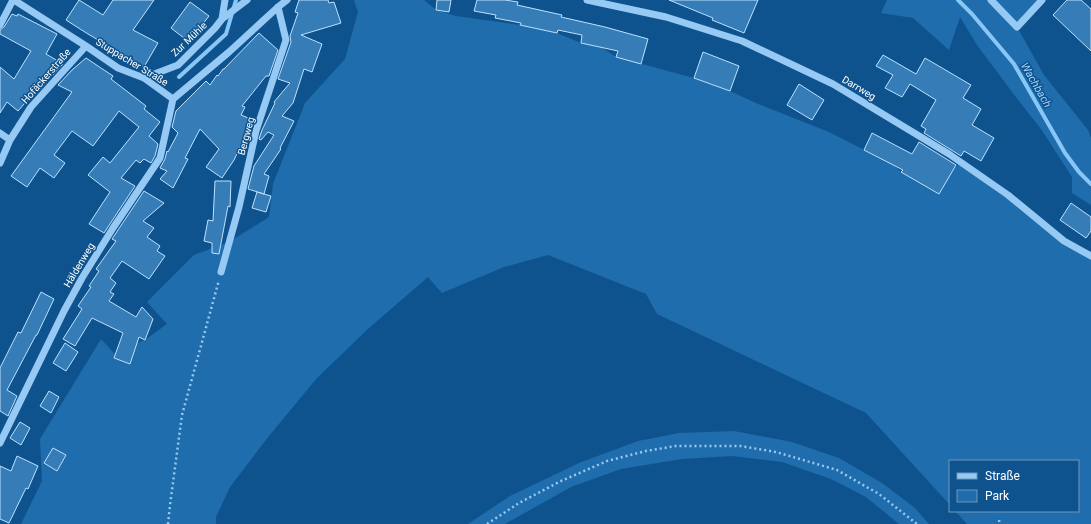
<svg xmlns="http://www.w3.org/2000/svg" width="1091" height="524" font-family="Roboto,sans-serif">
<rect width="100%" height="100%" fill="#0e538e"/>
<path fill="#206dad" d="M354 0H424L436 10 456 16 520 25 557 33 581 43 601 47 616 57 694 78 730 91 758 104 829 132 894 165 901 172 939 194 954 168 961 163 1064 241 1091 256V524H967L955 511H1078V461H950V505L866 413 657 314 646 294 548 255 504 267 442 293 428 277 369 328 317 378 269 436 230 487 216 517V524H21L42 481 40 439 101 339 121 361 130 364 137 343 145 340 167 324 147 302 194 255 229 242 269 217 273 184 305 103 345 59 358 12Z
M887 0H1042L1017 27 1044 75 1088 130 1091 138V205L1072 193V177L1041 129 1015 96 977 45 960 17 949 50 913 18 881 13Z
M734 431 792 442 839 458 882 483 915 508 929 524H899L866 497 831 479 782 462 732 456 682 459 621 469 571 487 505 524H468L510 496 579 463 638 441 679 433Z"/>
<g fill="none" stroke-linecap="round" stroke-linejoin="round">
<path stroke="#87c6f7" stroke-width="4" d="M958 0 972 14 1014 64 1065 153 1079 172 1091 184
M179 77 226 34 236 0"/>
</g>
<path fill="#367db8" stroke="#bde1fe" d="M79 0 103 15 113 0H154L133 30 158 43 144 67 88 34 66 20Z
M299 0H328L329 3 334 2 341 23 301 35 322 44 312 72 304 69 293 103 282 116 294 121 280 148 281 149 264 174 269 176 264 194 248 189 254 166 274 135 268 132 261 140 259 139 262 130 275 103 274 102 290 83 278 79 291 42 290 36 298 13 295 12Z
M437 0H451L449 12 436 10Z
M477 0H505L518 2 517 5 562 15 561 17 605 27 648 39 641 64 616 57 618 51 581 43 582 35 558 30 557 33 520 25 521 23 495 18 496 15 474 11Z
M669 0H758L744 33 712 20 713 18Z
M1067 0H1081L1091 9V51L1053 15Z
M190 2 209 16 189 42 171 28Z
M12 14 17 16 18 14 57 34 46 54 63 64 48 80 47 79 40 90 37 89 18 111 7 102 0 113V67L14 79 31 51 0 34V30L4 27Z
M259 33 278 50 269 76H266L242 106 245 107 241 115 253 120 234 160 222 178 206 167 219 149 200 129 185 158 188 159 173 188 160 179 167 171 160 168 165 159 167 151 168 152 178 133 172 127 176 111 206 81 210 85 217 75 218 76 223 69H224Z
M703 52 739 66 730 91 694 78Z
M883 55 916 74 925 58 971 85 963 98 981 109 972 125 994 138 981 161 964 151 961 156 924 133 926 129 921 126 936 100 910 84 902 97 885 88 893 75 876 66Z
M86 58 113 76 111 79 146 106 144 109 160 122 149 136 158 144 155 156 151 163 144 159 140 163 136 160 121 178 135 186 104 233 89 224 110 192 88 175 103 157 110 163 139 127 119 111 93 146 72 131 54 155 65 163 54 178 40 168 27 187 11 176 72 92 58 85 72 70Z
M799 84 824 100 812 120 787 105Z
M872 133 912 154 919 142 956 165 939 194 901 172 903 170 864 150Z
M215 181H231L230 207 228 206 219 254 212 253V243L204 241 208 220 213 221Z
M144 191 164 203 143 221 154 228 147 237 160 246 157 251 165 256 149 279 122 261 110 278 116 283 110 292 114 294 109 301 136 317 142 307 153 319 145 340 139 337 130 364 114 358 123 333 92 318 75 346 63 339 82 309 78 306 91 287 89 286 99 271 96 269 116 241 112 239Z
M257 192 271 196 266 212 252 208Z
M1071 203 1091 217V231L1086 238 1060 220Z
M41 292 54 299 37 335H36L7 390 17 396 8 416 0 411V368L18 332 21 333Z
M65 343 78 352 66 371 53 363Z
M49 391 59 397 51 413 40 406Z
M20 422 30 428 21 445 10 438Z
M53 448 66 455 57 471 44 463Z
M17 456 38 466 28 489 26 488 9 523 0 519V466L11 471Z"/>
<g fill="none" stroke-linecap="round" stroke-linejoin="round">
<path stroke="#96c9f3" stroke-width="2.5" stroke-dasharray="2 3" stroke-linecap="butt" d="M999 520 1000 524
M168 524 170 505 182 415 219 280
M487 524 519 503 561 481 607 461 646 451 676 446H740L776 452 837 470 879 494 917 524"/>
<path stroke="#96c9f3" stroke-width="7" d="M14 0 86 46 118 68 144 78 173 99
M587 0 666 17 742 41 833 84 949 154 1008 195 1064 241 1091 256
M991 0 1017 27 1042 0
M222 19 239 6 247 0
M0 25 13 0
M144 78 178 65 215 28 222 19 225 0
M173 99 229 52 278 7 287 0
M0 133 10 140
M0 163 10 140 31 107 86 46
M221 272 239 207 256 131 286 40 278 7
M0 443 64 311 82 278 113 228 160 158 173 99"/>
</g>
<g text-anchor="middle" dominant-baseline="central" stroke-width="3" stroke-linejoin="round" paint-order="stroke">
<g font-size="10" fill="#fff" stroke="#0e538e">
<text transform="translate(189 39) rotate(-44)">Zur Mühle</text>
<text transform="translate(132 62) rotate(31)">Stuppacher Straße</text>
<text transform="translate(46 76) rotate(-49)">Hofäckerstraße</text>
<text transform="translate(859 88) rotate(31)">Darrweg</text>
<text transform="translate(246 136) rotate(-75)">Bergweg</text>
<text transform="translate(79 265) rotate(-59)">Häldenweg</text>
</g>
<g font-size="11" font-style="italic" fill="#a1d3fb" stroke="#0e538e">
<text transform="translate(1036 85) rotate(60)">Wachbach</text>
</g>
</g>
<rect x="949" y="460" width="130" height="52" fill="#0e538e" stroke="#6e98bb"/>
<rect x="957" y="473" width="20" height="6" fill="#96c9f3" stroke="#6e98bb"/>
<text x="985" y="480" font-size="12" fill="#ffffff">Straße</text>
<rect x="957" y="490" width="20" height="12" fill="#206dad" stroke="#6e98bb"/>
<text x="985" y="500" font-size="12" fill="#ffffff">Park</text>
</svg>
